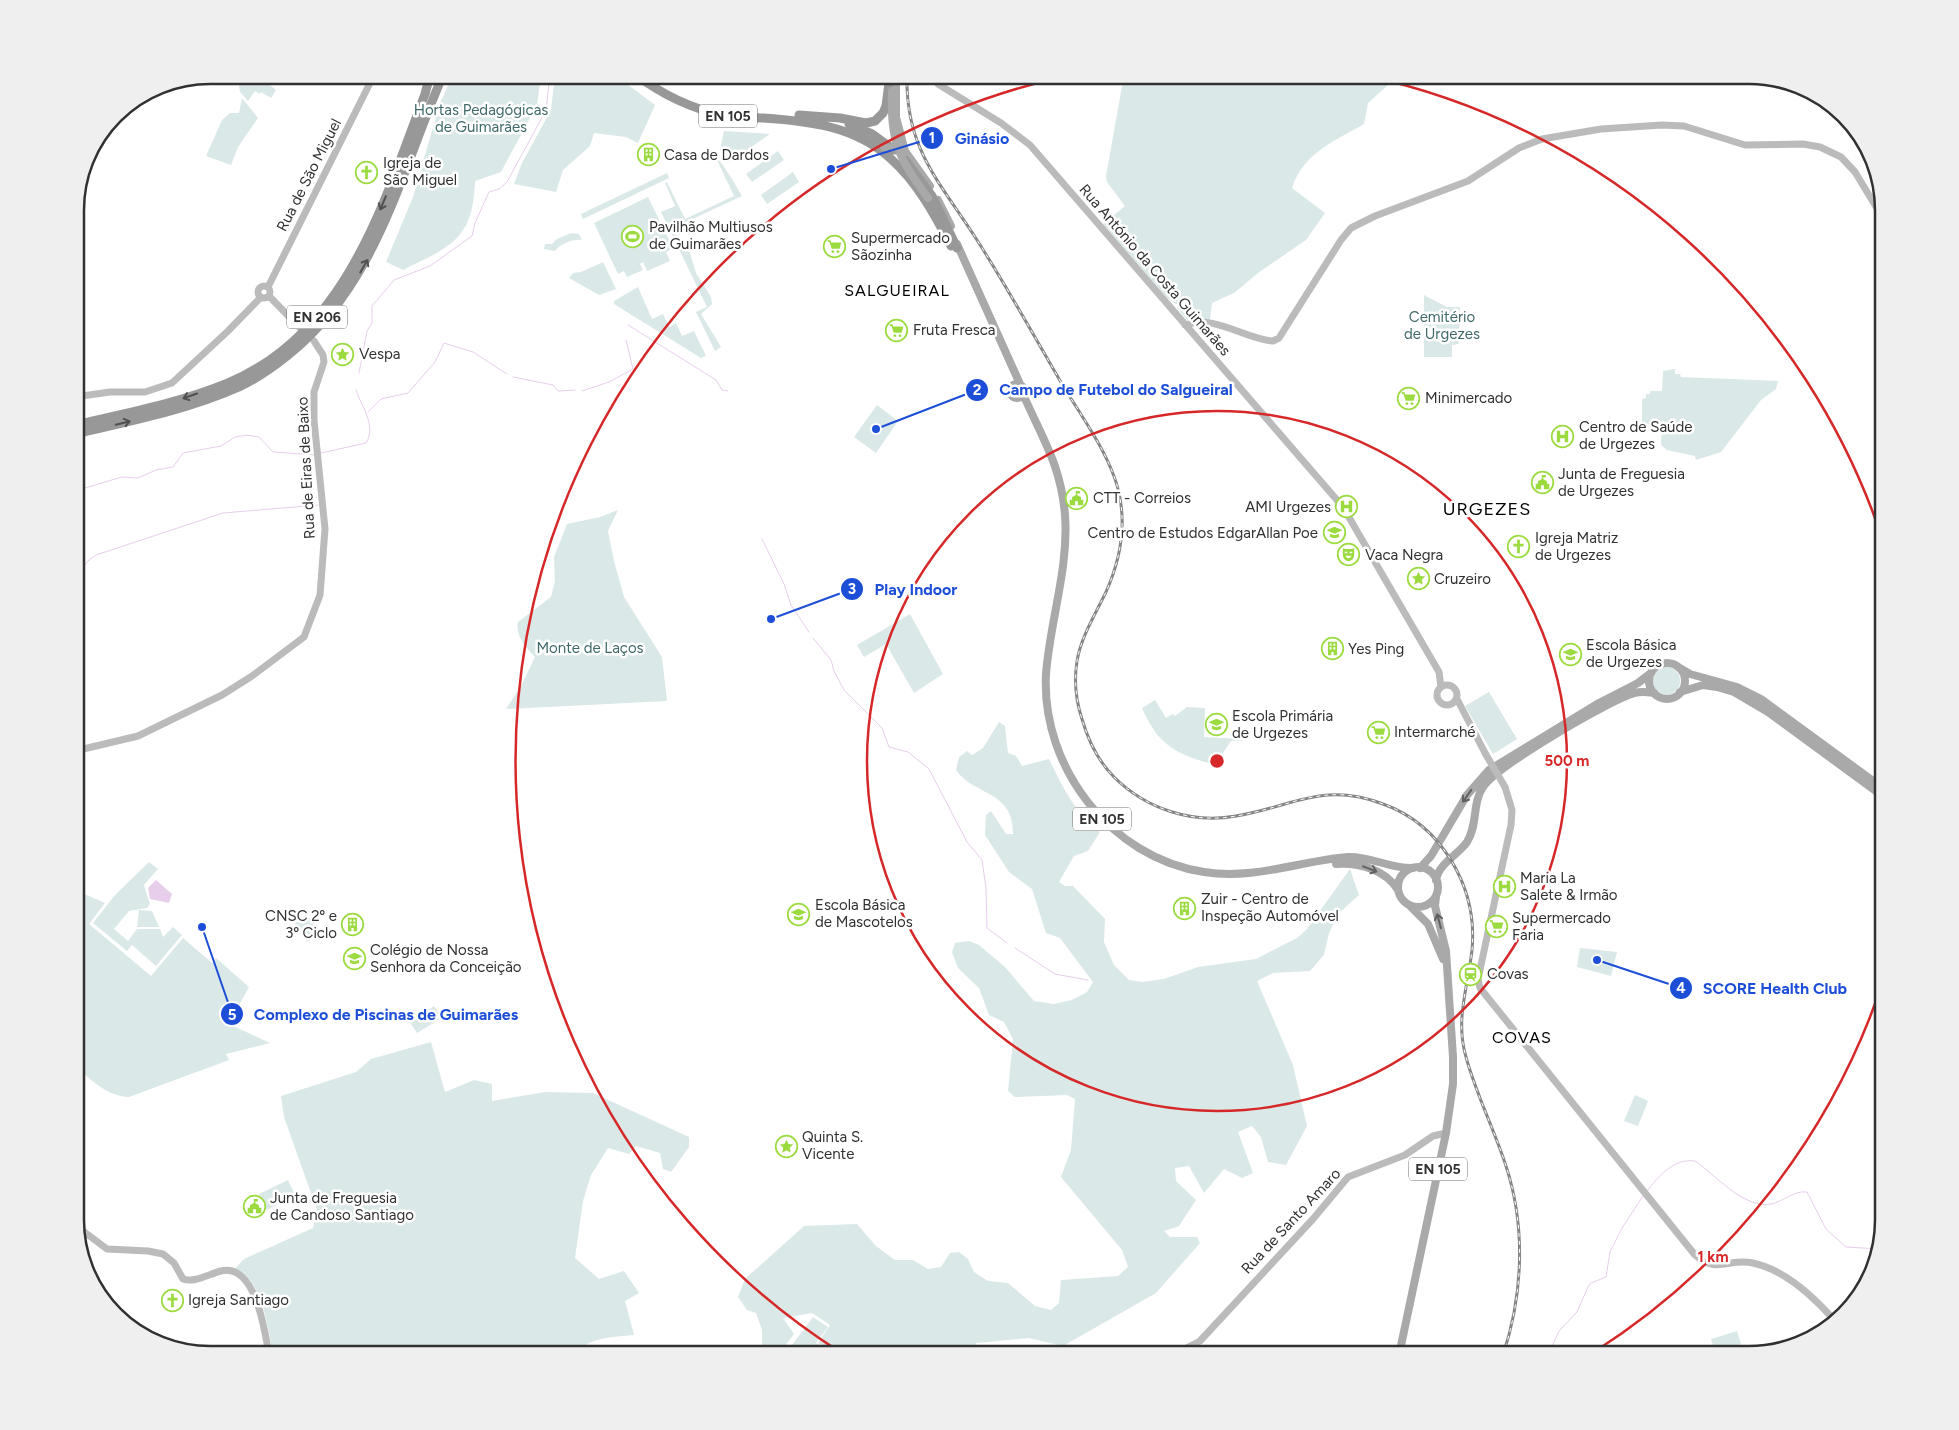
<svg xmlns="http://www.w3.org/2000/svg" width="1959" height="1430" font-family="Figtree,sans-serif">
<rect width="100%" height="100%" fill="#fff"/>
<path fill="#dae8e7" d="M237 75H249L259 84 265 81 276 90 271 98 261 92 260 94 255 91 248 101 240 92Z
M453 75H541L537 105 501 172 475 181C473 240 451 246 403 270L386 262 413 197 440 103Z
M555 75H615L655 105 638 143 626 137 594 133 590 146 563 170 556 192 514 184 522 163 551 110Z
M1124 75H1386L1387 86 1368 103 1364 124C1335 141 1303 153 1292 188L1325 213 1306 240 1258 273 1234 293 1212 303 1210 320H1187L1177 308 1178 305 1168 299 1103 224 1125 206 1107 182 1106 176Z
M242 98 258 118 238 147 231 165 206 156 222 120 230 113H239Z
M724 131 770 134 728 163 720 150Z
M706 151C718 152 735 184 742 196L673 228 679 241 689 250 696 273 711 297 712 304 701 314 721 347 715 351 696 312 707 307 661 212 675 206 665 183 667 182 685 219 734 196 716 158 705 163 701 153Z
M778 151 784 160 752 182 746 174Z
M793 172 799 182 767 204 761 195Z
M667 173 669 178 583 219 581 214Z
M648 197 673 248 666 252 670 261 647 271 643 262 640 264 643 270 627 277 624 271 618 274 594 223Z
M571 233 579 234 582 240C572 239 562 243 555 251L544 249 545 244H552L557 239Z
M603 262 616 289 599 295 569 278 573 273 581 272Z
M638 287 652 319 663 314 669 327 676 323 682 336 694 331 706 356 701 358 614 304V301Z
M1424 295 1447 307H1460L1459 344 1452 345V357H1424Z
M1675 369V374H1680L1681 377 1778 381 1776 389 1761 400 1721 452 1696 460 1695 456 1667 450 1661 445 1662 425 1642 424V399L1646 398V394H1650V391H1662L1663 371Z
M877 405 898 421 876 453 854 437Z
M618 510 608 531 614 561 624 597 662 657 667 701 506 709 521 686 535 657C526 647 515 636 518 622L551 597 555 581 554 557 567 524 600 517Z
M910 614 943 674 914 693 886 644 864 657 857 645Z
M1652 681a14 14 0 1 1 28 0a14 14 0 1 1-28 0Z
M1489 692 1517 739 1493 754 1465 706Z
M1155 700 1166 718 1173 714 1175 716 1187 707 1205 708 1204 737 1243 739 1242 741H1231L1215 765C1177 754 1159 747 1142 708Z
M999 722 1005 726 1008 753 1016 756 1022 766 1049 759C1062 786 1075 813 1100 832L1088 851 1074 856 1059 882 1065 886H1073L1105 919 1104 942 1114 965 1129 980 1142 982 1164 979 1198 967 1256 959 1297 938 1307 929 1350 869 1359 895 1339 913 1329 933 1324 955 1310 971 1273 973 1257 981 1293 1065 1307 1126 1286 1165 1268 1162 1261 1137 1252 1126 1238 1132 1253 1173 1242 1178 1224 1169 1204 1193 1189 1166 1175 1168 1176 1181 1196 1200 1179 1226 1164 1231 1170 1237H1197L1200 1243 1156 1293 1063 1346 1029 1338 976 1343 973 1353 975 1355H789L786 1353 813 1317 828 1327 816 1343 824 1348 818 1343 830 1325 812 1313 783 1318 794 1334 778 1355H762V1330L756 1313 747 1310 738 1297 745 1279 804 1226 857 1224 876 1246 895 1260H913L928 1269 941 1267 950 1253 959 1252 968 1259 974 1272 988 1281 1008 1283 1035 1306 1051 1310 1059 1303 1061 1280 1118 1276 1128 1267 1122 1250 1061 1177 1071 1150 1075 1099 1067 1095 1015 1097 1008 1091 1013 1039 1004 1022 989 1015 979 988 958 968 952 952 955 943 969 941 979 945 1005 967 1034 1001 1054 1004 1072 1000 1087 992 1093 982 1060 938 1046 933 1032 889 1009 872 985 835 986 815 991 811 1006 834H1013C1014 790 974 796 956 770L959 757 967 751 972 755 983 748Z
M149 862 158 869 144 885 150 904 147 908 129 911 114 929 128 941 137 929H160L163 937 173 927 182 935 156 966 132 945 127 951 93 923 115 895Z
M75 890 105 903 89 924 151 976 183 938 212 963 216 958 249 987 229 1024 270 1043 226 1054 229 1060 129 1097C106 1096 93 1081 75 1066Z
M139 910 152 911 159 927H137Z
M307 914 320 935 307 942 294 922Z
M1580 948 1617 952 1611 976 1577 967Z
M434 1006 442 1018 417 1033 409 1021Z
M431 1042 445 1092 474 1080 492 1084V1101L545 1092 593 1093 689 1137V1147L671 1172 663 1169 660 1153 636 1146 629 1154 608 1148 591 1175 583 1201 575 1258 599 1279 624 1271 639 1293 625 1301 634 1335C613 1337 588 1337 574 1355H273C269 1333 264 1295 248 1278 245 1275 238 1273 234 1270L244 1259 313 1228 317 1210 284 1117 281 1096 356 1072 371 1059Z
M1635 1095 1648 1101 1638 1126 1624 1121Z
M288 1180 297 1199 291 1203 288 1199 267 1210 259 1194Z
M1737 1331 1741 1344 1715 1352 1711 1339Z"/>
<path fill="#e7ceeb" d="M156 880 172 894 169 903 150 899 148 888Z"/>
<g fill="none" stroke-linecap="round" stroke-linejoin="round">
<path stroke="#e7ceeb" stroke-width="1" d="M628 325 716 380 722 390 728 391
M359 373 367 331 372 323V306L394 280 430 266 472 236 475 223 489 192 499 189 507 182 546 110 550 75
M513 377 553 385 558 391 575 390
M582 391 609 382 633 369 626 340
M368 412 381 399 408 393 435 362 444 343 473 352 507 374
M321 453 366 443C377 425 361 406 356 390
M75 491 122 477 138 478 156 470 173 467 183 453 221 446 235 437 247 435 259 437 273 452 315 455
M762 539 784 584 791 605 809 632
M75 578 88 561 96 555 223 513 318 505
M813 638 831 660 834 671 844 690 882 728 889 747 908 752 929 769 967 842 982 860 986 888 987 928 1007 943
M1015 948 1055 974 1088 980
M1647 1191C1659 1176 1674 1158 1695 1161 1715 1174 1743 1209 1771 1204 1783 1202 1794 1190 1807 1192L1826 1229 1846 1247 1879 1249
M1548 1355 1559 1331 1577 1312 1588 1287 1591 1283 1606 1277 1610 1252 1622 1228 1643 1196"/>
<path stroke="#bbb" stroke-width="7" d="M930 75 938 84 1001 123 1030 145 1343 507 1439 672 1441 687
M258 292a6 6 0 1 1 12 0a6 6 0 1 1-12 0Z
M268 287 374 75
M269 296 300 328
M1185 325C1215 314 1244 339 1273 341L1279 338 1341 240 1351 228 1375 216 1468 181 1519 148 1542 139 1601 129 1662 125 1684 126 1745 145 1803 144 1820 147 1841 157 1855 172 1884 220
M75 397 110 392H145L172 383 228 331 261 297
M1437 695a10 10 0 1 1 20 0a10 10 0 1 1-20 0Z
M1457 699 1485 753
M75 751 138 736 222 695 252 676 304 637 320 595 325 529 314 420V392L324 362 323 355 314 341
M1505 787 1512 810 1511 825 1478 979 1480 988 1695 1255C1717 1275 1730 1257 1753 1263 1785 1270 1813 1296 1834 1320
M75 1225 107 1249 148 1251 163 1254 174 1263 183 1279C195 1283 209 1274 221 1271 256 1263 265 1332 269 1355
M1173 1355 1200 1341 1313 1219 1348 1177 1405 1155 1433 1136 1446 1133"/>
<path stroke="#a9a9a9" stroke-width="8" d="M896 117 905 151 930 186
M896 118V75
M938 200 951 226
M957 244 1020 384
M1010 391a7 7 0 1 1 14 0a7 7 0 1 1-14 0Z
M1023 394C1042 438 1061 465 1065 515 1069 568 1050 621 1046 674 1041 767 1111 858 1204 872 1254 880 1299 861 1348 857 1371 856 1390 869 1413 868
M1649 681a18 18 0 1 1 36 0a18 18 0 1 1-36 0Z
M1678 667 1690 674 1737 687 1761 699 1884 789
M1680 692 1703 685 1717 687 1734 692 1768 712 1884 797
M1336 864C1359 862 1386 870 1398 890
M1398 887a20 20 0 1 1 40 0a20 20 0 1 1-40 0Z
M1420 868 1431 856 1467 795 1489 770 1599 703 1638 683 1651 673
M1436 880C1439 863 1458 855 1467 842 1478 825 1472 803 1483 787 1497 766 1609 700 1635 693 1641 691 1647 692 1654 693
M1410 906 1428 924 1443 959
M1399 1355 1446 1133 1453 1084V1057L1446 951 1435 906 1436 896"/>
<path stroke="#989898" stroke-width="9" d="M636 75C663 95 689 108 722 115 735 118 750 117 763 118 809 121 855 126 891 159 917 182 935 215 951 246
M799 115 840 118 866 123 875 121 883 113 886 106 890 75
M849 124 872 134 894 150
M905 160 932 196 957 248
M75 425C127 413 180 403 228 383 347 333 383 204 425 94L430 75
M75 434C131 421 187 410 239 387 256 379 272 368 287 356 377 285 399 176 443 75"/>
<defs>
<path id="rail" d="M907 75C905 149 940 182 977 240 1007 287 1034 336 1062 384 1080 414 1103 445 1115 479 1128 517 1122 556 1106 592 1095 615 1081 637 1077 661 1074 680 1076 701 1082 719 1088 740 1098 761 1114 777 1146 809 1192 824 1236 816 1292 807 1323 781 1383 804 1442 825 1478 888 1472 950 1468 987 1455 1019 1466 1057 1476 1094 1494 1129 1506 1166 1526 1227 1523 1295 1503 1355"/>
</defs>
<use href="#rail" stroke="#868686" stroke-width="3"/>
<use href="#rail" stroke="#fff" stroke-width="1" stroke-dasharray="4" stroke-linecap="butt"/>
<path stroke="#bbb" stroke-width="7" d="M1485 753 1505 787"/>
<path stroke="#a9a9a9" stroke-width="8" d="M892 91C890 142 898 157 928 198
M884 147 892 148 898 144"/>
</g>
<defs><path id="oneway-shaft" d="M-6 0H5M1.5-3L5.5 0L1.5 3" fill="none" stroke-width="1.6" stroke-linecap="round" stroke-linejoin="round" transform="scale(1.25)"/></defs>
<g stroke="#505050">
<use href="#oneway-shaft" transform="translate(383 203) rotate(113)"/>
<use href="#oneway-shaft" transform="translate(364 266) rotate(-60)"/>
<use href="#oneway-shaft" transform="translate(190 396) rotate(161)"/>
<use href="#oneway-shaft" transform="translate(123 423) rotate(-14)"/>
</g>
<g stroke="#616161">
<use href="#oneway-shaft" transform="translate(1467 796) rotate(125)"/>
<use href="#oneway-shaft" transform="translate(1370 869) rotate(21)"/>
<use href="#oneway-shaft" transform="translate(1439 921) rotate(-105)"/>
</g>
<g fill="none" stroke="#d62828" stroke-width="2.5">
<circle cx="1217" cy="761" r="350"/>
<path d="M1884 978A701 701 0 0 1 1594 1352M840 1352A701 701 0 0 1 1071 75M1363 75A701 701 0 0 1 1884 544"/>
</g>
<defs>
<symbol id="building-ring" viewBox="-11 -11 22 22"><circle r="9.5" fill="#fff" stroke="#9bdb40" stroke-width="1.5"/><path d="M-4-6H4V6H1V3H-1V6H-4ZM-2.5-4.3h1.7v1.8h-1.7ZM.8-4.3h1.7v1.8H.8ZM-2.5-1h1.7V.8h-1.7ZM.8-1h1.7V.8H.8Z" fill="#9bdb40"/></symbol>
<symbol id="church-ring" viewBox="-11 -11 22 22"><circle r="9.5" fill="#fff" stroke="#9bdb40" stroke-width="1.5"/><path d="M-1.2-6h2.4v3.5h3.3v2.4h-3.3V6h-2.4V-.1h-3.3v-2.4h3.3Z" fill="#9bdb40"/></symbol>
<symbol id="stadium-ring" viewBox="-11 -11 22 22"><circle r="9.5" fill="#fff" stroke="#9bdb40" stroke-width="1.5"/><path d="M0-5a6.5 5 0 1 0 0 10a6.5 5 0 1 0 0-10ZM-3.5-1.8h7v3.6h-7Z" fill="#9bdb40"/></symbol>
<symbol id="supermarket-ring" viewBox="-11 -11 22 22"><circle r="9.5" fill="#fff" stroke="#9bdb40" stroke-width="1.5"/><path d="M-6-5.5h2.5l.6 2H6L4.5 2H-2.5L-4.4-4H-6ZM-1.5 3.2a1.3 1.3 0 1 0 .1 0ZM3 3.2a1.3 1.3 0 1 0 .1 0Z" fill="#9bdb40"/></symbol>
<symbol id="sight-ring" viewBox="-11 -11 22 22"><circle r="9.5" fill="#fff" stroke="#9bdb40" stroke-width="1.5"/><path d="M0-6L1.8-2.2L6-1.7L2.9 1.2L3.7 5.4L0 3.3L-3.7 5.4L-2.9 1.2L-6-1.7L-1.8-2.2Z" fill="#9bdb40"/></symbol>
<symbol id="hospital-ring" viewBox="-11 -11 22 22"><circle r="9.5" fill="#fff" stroke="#9bdb40" stroke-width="1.5"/><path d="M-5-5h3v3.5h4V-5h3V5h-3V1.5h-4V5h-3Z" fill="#9bdb40"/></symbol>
<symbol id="civic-ring" viewBox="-11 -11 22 22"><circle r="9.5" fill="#fff" stroke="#9bdb40" stroke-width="1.5"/><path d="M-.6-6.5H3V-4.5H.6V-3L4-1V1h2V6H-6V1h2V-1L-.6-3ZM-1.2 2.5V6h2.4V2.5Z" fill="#9bdb40"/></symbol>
<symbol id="school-ring" viewBox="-11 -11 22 22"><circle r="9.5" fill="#fff" stroke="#9bdb40" stroke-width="1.5"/><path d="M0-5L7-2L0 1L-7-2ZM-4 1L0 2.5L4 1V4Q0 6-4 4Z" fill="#9bdb40"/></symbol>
<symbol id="theatre-ring" viewBox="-11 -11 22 22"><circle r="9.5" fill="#fff" stroke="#9bdb40" stroke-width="1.5"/><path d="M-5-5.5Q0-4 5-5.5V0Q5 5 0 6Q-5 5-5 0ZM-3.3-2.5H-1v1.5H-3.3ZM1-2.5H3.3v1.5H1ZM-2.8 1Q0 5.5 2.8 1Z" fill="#9bdb40"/></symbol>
<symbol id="station-ring" viewBox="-11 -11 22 22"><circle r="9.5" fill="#fff" stroke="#9bdb40" stroke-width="1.5"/><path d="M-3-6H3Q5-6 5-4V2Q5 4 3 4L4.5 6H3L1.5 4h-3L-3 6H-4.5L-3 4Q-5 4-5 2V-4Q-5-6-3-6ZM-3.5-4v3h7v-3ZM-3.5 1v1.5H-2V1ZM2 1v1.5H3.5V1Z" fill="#9bdb40"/></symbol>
</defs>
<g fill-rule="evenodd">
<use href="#building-ring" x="636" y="142" width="25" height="25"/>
<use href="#church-ring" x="354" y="160" width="25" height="25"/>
<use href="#stadium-ring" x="620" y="224" width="25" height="25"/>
<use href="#supermarket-ring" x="822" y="234" width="25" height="25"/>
<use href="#supermarket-ring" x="884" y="318" width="25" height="25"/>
<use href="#sight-ring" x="330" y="342" width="25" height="25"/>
<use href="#supermarket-ring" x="1396" y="386" width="25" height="25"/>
<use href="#hospital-ring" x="1550" y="424" width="25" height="25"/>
<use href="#civic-ring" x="1530" y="470" width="25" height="25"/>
<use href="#civic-ring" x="1064" y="486" width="25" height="25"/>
<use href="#hospital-ring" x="1334" y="494" width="25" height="25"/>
<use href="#school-ring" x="1322" y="520" width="25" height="25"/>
<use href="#church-ring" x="1506" y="534" width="25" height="25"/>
<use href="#theatre-ring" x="1336" y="542" width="25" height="25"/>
<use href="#sight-ring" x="1406" y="566" width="25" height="25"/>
<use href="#building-ring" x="1320" y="636" width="25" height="25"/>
<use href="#school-ring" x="1558" y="642" width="25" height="25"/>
<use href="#school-ring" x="1204" y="712" width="25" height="25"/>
<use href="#supermarket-ring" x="1366" y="720" width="25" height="25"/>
<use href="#hospital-ring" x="1492" y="874" width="25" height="25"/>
<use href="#building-ring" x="1172" y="896" width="25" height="25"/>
<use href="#school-ring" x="786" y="902" width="25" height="25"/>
<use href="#building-ring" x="340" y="912" width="25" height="25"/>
<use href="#supermarket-ring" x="1484" y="914" width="25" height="25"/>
<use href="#school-ring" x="342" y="946" width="25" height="25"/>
<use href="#station-ring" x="1458" y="962" width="25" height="25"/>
<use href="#sight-ring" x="774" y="1134" width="25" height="25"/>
<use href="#civic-ring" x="242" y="1194" width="25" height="25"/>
<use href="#church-ring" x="160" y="1288" width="25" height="25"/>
</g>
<g text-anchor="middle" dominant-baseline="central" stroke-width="5" stroke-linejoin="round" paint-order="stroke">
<g fill="#fff" stroke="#6f6f6f" stroke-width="1">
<rect x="699" y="104.5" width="58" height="23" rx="4"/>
<rect x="287" y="305.5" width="60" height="23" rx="4"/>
<rect x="1073" y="807.5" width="58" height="23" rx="4"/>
<rect x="1409" y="1157.5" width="58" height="23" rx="4"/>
</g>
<g font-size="14" font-weight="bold" fill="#313131">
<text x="728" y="116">EN 105</text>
<text x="317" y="317">EN 206</text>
<text x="1102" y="819">EN 105</text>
<text x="1438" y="1169">EN 105</text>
</g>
<g font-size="15" fill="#406a6a" stroke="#fff">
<text x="481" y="110">Hortas Pedagógicas<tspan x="481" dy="17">de Guimarães</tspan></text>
<text x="1442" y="317">Cemitério<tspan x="1442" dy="17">de Urgezes</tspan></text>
<text x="590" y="648">Monte de Laços</text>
</g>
<g font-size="15" fill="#313131" stroke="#fff" text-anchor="start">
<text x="664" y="155">Casa de Dardos</text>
<text x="383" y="163">Igreja de<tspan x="383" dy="17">São Miguel</tspan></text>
<text x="649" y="227">Pavilhão Multiusos<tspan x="649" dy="17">de Guimarães</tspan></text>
<text x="851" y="238">Supermercado<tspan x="851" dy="17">Sãozinha</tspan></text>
<text x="913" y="330">Fruta Fresca</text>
<text x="359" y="354">Vespa</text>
<text x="1425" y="398">Minimercado</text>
<text x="1579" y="427">Centro de Saúde<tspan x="1579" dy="17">de Urgezes</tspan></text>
<text x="1558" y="474">Junta de Freguesia<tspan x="1558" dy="17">de Urgezes</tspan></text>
<text x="1093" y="498">CTT - Correios</text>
<text x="1331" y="507" text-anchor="end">AMI Urgezes</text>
<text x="1318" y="533" text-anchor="end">Centro de Estudos EdgarAllan Poe</text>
<text x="1535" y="538">Igreja Matriz<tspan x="1535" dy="17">de Urgezes</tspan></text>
<text x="1365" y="555">Vaca Negra</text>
<text x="1434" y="579">Cruzeiro</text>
<text x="1586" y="645">Escola Básica<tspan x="1586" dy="17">de Urgezes</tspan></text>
<text x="1348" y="649">Yes Ping</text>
<text x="1232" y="716">Escola Primária<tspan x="1232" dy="17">de Urgezes</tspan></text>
<text x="1394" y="732">Intermarché</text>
<text x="1520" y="878">Maria La<tspan x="1520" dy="17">Salete &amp; Irmão</tspan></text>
<text x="1201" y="899">Zuir - Centro de<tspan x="1201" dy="17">Inspeção Automóvel</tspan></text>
<text x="815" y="905">Escola Básica<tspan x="815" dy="17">de Mascotelos</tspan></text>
<text x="337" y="916" text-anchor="end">CNSC 2º e<tspan x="337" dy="17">3º Ciclo</tspan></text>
<text x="1512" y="918">Supermercado<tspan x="1512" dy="17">Faria</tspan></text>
<text x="370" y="950">Colégio de Nossa<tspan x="370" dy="17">Senhora da Conceição</tspan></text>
<text x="1487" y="974">Covas</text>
<text x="802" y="1137">Quinta S.<tspan x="802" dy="17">Vicente</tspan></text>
<text x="270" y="1198">Junta de Freguesia<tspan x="270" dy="17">de Candoso Santiago</tspan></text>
<text x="188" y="1300">Igreja Santiago</text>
</g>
<g font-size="15" fill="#313131" stroke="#fff">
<text transform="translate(309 175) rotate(-63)">Rua de São Miguel</text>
<text transform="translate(1155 270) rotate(49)">Rua António da Costa Guimarães</text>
<text transform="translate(306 468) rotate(-93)">Rua de Eiras de Baixo</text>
<text transform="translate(1291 1221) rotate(-47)">Rua de Santo Amaro</text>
</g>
<g font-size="16" letter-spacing="1" fill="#000" stroke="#fff">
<text x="897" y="290">SALGUEIRAL</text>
<text x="1522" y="1037">COVAS</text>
</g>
<g font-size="18" letter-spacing="1" fill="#000" stroke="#fff">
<text x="1487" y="509">URGEZES</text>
</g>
</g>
<path d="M0 0H1959V1430H0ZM210 84H1749A126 126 0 0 1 1875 210V1220A126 126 0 0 1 1749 1346H210A126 126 0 0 1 84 1220V210A126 126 0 0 1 210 84Z" fill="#efefef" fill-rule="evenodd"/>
<path fill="none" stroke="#313131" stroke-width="2.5" d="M210 84H1749A126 126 0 0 1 1875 210V1220A126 126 0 0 1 1749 1346H210A126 126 0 0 1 84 1220V210A126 126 0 0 1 210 84Z"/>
<circle cx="1217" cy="761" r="8" fill="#d62828" stroke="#fff" stroke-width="2.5"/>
<g font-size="15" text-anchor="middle" font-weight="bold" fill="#d62828" stroke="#fff" stroke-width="5" stroke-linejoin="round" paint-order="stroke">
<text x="1567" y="766">500 m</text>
<text x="1713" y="1262">1 km</text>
</g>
<path fill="none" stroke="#1d4ed8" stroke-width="2" d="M831 169L932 138M876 429L977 390M771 619L852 589M1597 960L1681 988M202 927L232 1014"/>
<g fill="#1d4ed8" stroke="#fff" stroke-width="2">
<circle cx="831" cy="169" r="5"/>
<circle cx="876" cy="429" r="5"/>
<circle cx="771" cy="619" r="5"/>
<circle cx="1597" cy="960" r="5"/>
<circle cx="202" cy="927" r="5"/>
<circle cx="932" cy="138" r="12"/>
<circle cx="977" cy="390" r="12"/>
<circle cx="852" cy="589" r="12"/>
<circle cx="1681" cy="988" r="12"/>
<circle cx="232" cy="1014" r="12"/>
</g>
<g font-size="15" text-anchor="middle" font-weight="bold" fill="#fff">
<text x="932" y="143">1</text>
<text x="977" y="395">2</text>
<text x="852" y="594">3</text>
<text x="1681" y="993">4</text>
<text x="232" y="1020">5</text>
</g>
<g font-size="16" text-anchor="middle" font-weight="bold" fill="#1d4ed8" stroke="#fff" stroke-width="5" stroke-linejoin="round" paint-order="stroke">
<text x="982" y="144">Ginásio</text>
<text x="1116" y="395">Campo de Futebol do Salgueiral</text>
<text x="916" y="595">Play Indoor</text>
<text x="1775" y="994">SCORE Health Club</text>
<text x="386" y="1020">Complexo de Piscinas de Guimarães</text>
</g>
</svg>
